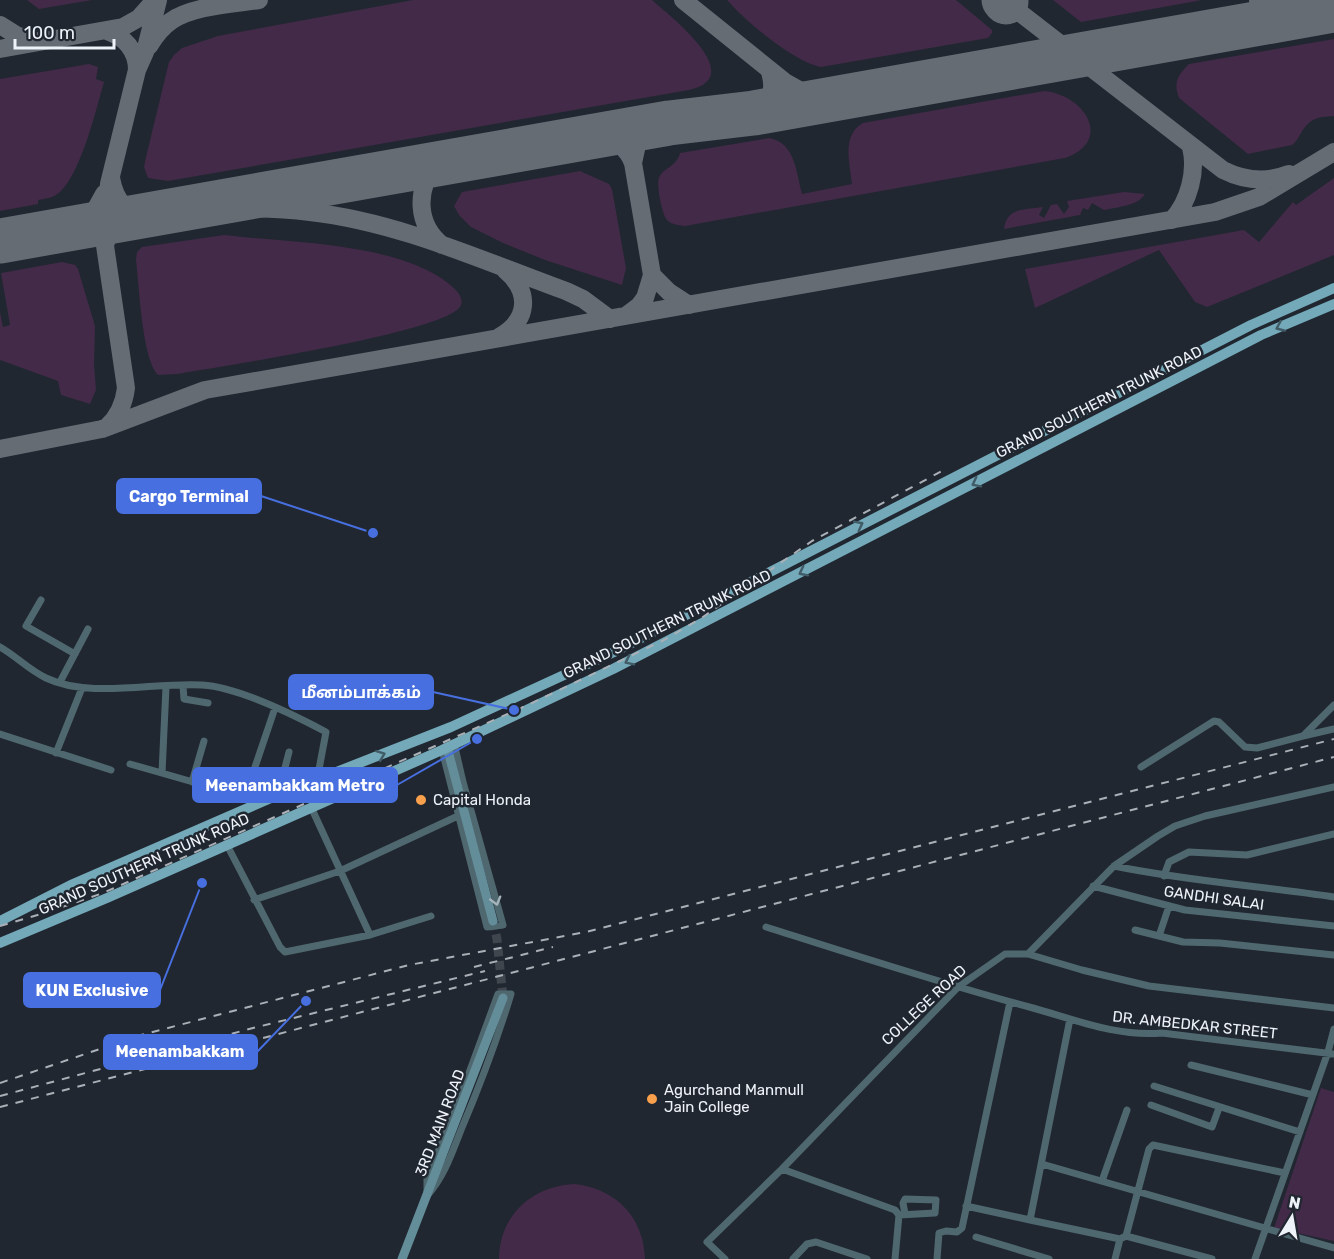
<svg xmlns="http://www.w3.org/2000/svg" width="1334" height="1259" font-family="Rubik,'Noto Sans Tamil',sans-serif">
<rect width="100%" height="100%" fill="#202730"/>
<path fill="#422a48" d="M27 0H92L39 9Z
M413 0H652C671 17 749 77 689 90L168 181 148 178 144 167 146 157 169 62 174 55 182 48 218 36Z
M727 0H956L992 30V33L988 38 821 67C794 62 745 21 727 0Z
M1053 0H1202L1081 22Z
M1334 39V116C1318 117 1310 118 1301 133 1298 138 1297 141 1292 145L1248 154 1179 98C1173 82 1178 75 1189 64Z
M89 64 98 67 96 79 104 82C96 109 80 179 56 195 51 198 44 199 38 200V204L0 211V79Z
M1044 91C1083 94 1115 140 1065 158L685 226C679 225 672 225 667 220 662 215 656 184 659 178 662 168 676 168 680 153L770 138C796 144 796 173 802 194L852 184C850 164 841 135 863 123Z
M580 171 609 184 612 189 626 268 622 285 545 260 503 243 471 227 459 215 454 206 462 192Z
M1334 178V255L1207 307 1195 302 1159 250 1035 308 1025 269 1244 230 1259 242 1293 202 1296 205Z
M1124 192 1145 194C1138 206 1117 207 1104 210L1092 203 1088 210 1083 208 1080 215 1004 229C1007 207 1025 210 1043 207L1039 215 1044 218 1051 205 1057 204 1064 214 1069 207 1067 201Z
M224 235C289 243 395 242 448 283 454 288 464 296 461 305 452 332 215 367 177 374L158 375C142 359 139 284 136 260L137 252 142 247Z
M62 262 75 265 78 269 95 326 94 364 96 390 90 404 61 395 58 381 0 360V312L3 327 10 325 1 273Z
M1321 1088 1334 1092V1241L1274 1228Z
M574 1184C615 1188 644 1217 645 1259H499C499 1216 532 1186 574 1184Z"/>
<g fill="none" stroke-linecap="round" stroke-linejoin="round">
<path stroke="#666c74" stroke-width="18" d="M683 0 785 82 803 92 829 100
M1258 0 1284 20
M1006 2 1223 170C1245 181 1266 183 1289 174
M0 25 16 35 36 41
M107 31C124 37 137 50 137 70
M149 46C155 36 162 27 171 21 192 6 233 4 259 0
M0 49 123 27 139 18 155 0
M754 113C772 99 776 90 769 69
M602 135C617 142 627 147 633 163L652 275 645 298 639 306 627 315
M633 163 638 140 648 127
M435 165C416 190 416 224 442 245
M111 178C116 205 126 211 152 215
M183 209C225 208 268 207 310 212 399 222 483 261 566 291L583 299 610 319
M1172 220C1189 202 1197 171 1191 147
M71 228 94 212 104 194
M105 245 109 233 126 219
M652 275 669 292 689 305
M499 337C529 320 531 292 505 270
M107 427C119 416 124 404 126 388L103 232 109 184 137 70 145 52 158 0
M0 449 102 429 205 390 1215 212 1259 197 1334 152"/>
<path stroke="#666c74" stroke-width="45" d="M1004 0 1006 2
M0 241 669 123 754 113 1334 10"/>
<path stroke="#3f464e" stroke-width="9" stroke-dasharray="9 4.5" stroke-linecap="butt" d="M493 921 497 939 503 998"/>
<path stroke="#4f6870" stroke-width="7" d="M41 600 26 626 75 654
M0 647C16 656 29 670 46 678 90 699 154 682 202 685 238 687 294 715 326 732L317 780
M60 682 88 629
M183 686 184 699 208 703
M0 734 111 770
M1303 736 1334 729
M442 750 487 927 503 925 463 782 454 743
M56 753 82 688
M130 764 214 788 237 799H263
M1141 767 1214 721 1219 722 1245 747 1257 748 1303 736 1334 705
M162 773 166 687
M192 782 204 741
M278 795 289 752
M250 799 255 767 275 708
M311 807 370 935
M227 845 280 947 285 952 370 935 431 916
M1114 866C1187 881 1261 886 1334 897
M1164 876 1169 862 1189 852 1247 855 1334 834
M1093 886 1185 910 1334 926
M254 900 340 871 460 815
M1169 906 1159 936 1183 942 1220 943 1334 955
M766 927C855 955 943 984 1033 1008 1076 1020 1117 1037 1162 1033L1334 1054
M1135 930 1159 936
M1028 954 1114 866 1158 836 1175 826 1205 816 1334 787
M498 994H511C497 1040 480 1085 461 1130 452 1153 444 1177 427 1196V1178L454 1114Z
M1191 1065 1313 1095
M1154 1086 1300 1132
M1151 1105 1212 1127 1219 1108
M1042 1164 1334 1248
M782 1169 895 1210 899 1215 895 1259
M1102 1181 1127 1110
M966 1206 1030 1220 1070 1019
M899 1215 935 1213 936 1200 905 1199 903 1203 905 1214
M1030 1220 1120 1239
M1126 1236 1212 1259
M976 1237 1049 1259
M725 1259 707 1242 782 1169 958 987 1005 954H1028L1082 970 1149 986 1334 1008
M793 1259 807 1244 816 1242 867 1259
M937 1259 939 1233 946 1231 957 1232 962 1228 1010 1002
M1115 1259 1120 1239 1126 1236 1149 1149 1153 1145 1285 1173
M1255 1259 1328 1052 1334 1029"/>
<path stroke="#638d99" stroke-width="9" d="M447 747 493 921
M402 1259 503 998"/>
<path stroke="#73a9b9" stroke-width="10" d="M0 921 73 884 278 795 451 727 614 652 1251 325 1334 288
M0 943 107 898 442 750 613 669 1261 335 1334 304"/>
<path stroke="#abb0b7" stroke-width="2" stroke-dasharray="8 8" stroke-linecap="butt" d="M0 926 48 912 103 893 530 704 664 640 700 619 812 541 942 471
M474 967 553 947
M0 1083 141 1035 409 965 586 932 1334 739
M0 1096 253 1028 485 971
M0 1107 1334 757"/>
</g>
<defs><path id="oneway-chevron" d="M-2-3.5L2.5 0L-2 3.5" fill="none" stroke-width="1.6" stroke-linecap="round" stroke-linejoin="round" transform="scale(1.5)"/></defs>
<g stroke="#415b67">
<use href="#oneway-chevron" transform="translate(1280 327) rotate(157)"/>
<use href="#oneway-chevron" transform="translate(976 483) rotate(153)"/>
<use href="#oneway-chevron" transform="translate(859 525) rotate(-27)"/>
<use href="#oneway-chevron" transform="translate(803 572) rotate(153)"/>
<use href="#oneway-chevron" transform="translate(629 661) rotate(154)"/>
<use href="#oneway-chevron" transform="translate(381 755) rotate(-21)"/>
</g>
<use stroke="#a6b4bb" href="#oneway-chevron" transform="translate(496 901) rotate(74)"/>
<g fill="#f9a04d" stroke="#202730" stroke-width="2">
<circle cx="421" cy="800" r="6"/>
<circle cx="652" cy="1099" r="6"/>
</g>
<g text-anchor="middle" dominant-baseline="central" stroke-width="5" stroke-linejoin="round" paint-order="stroke">
<g font-size="15" fill="#eef3f9" stroke="#202730">
<text transform="translate(1099 402) rotate(-27)">GRAND SOUTHERN TRUNK ROAD</text>
<text transform="translate(667 624) rotate(-26)">GRAND SOUTHERN TRUNK ROAD</text>
<text transform="translate(144 864) rotate(-24)">GRAND SOUTHERN TRUNK ROAD</text>
<text transform="translate(1214 898) rotate(8)">GANDHI SALAI</text>
<text transform="translate(924 1005) rotate(-43)">COLLEGE ROAD</text>
<text transform="translate(1195 1025) rotate(6)">DR. AMBEDKAR STREET</text>
<text transform="translate(440 1123) rotate(-69)">3RD MAIN ROAD</text>
</g>
<g font-size="15" fill="#eef3f9" stroke="#202730" text-anchor="start">
<text x="433" y="800">Capital Honda</text>
<text x="664" y="1090">Agurchand Manmull<tspan x="664" dy="17">Jain College</tspan></text>
</g>
</g>
<path fill="none" stroke="#476fdf" stroke-width="2" d="M373 533L261 496M514 710L433 692M477 739L397 785M202 883L160 990M306 1001L257 1052"/>
<g fill="#476fdf" stroke="#202730" stroke-width="2">
<circle cx="373" cy="533" r="6"/>
<circle cx="514" cy="710" r="6"/>
<circle cx="477" cy="739" r="6"/>
<circle cx="202" cy="883" r="6"/>
<circle cx="306" cy="1001" r="6"/>
</g>
<g fill="#476fdf" stroke="#476fdf" stroke-width="2">
<rect x="117" y="479" width="144" height="34" rx="6"/>
<rect x="289" y="675" width="144" height="34" rx="6"/>
<rect x="193" y="768" width="204" height="34" rx="6"/>
<rect x="24" y="973" width="136" height="34" rx="6"/>
<rect x="104" y="1035" width="153" height="34" rx="6"/>
</g>
<g font-size="16" text-anchor="middle" font-weight="bold" fill="#fff">
<text x="189" y="502">Cargo Terminal</text>
<text x="361" y="698">மீனம்பாக்கம்</text>
<text x="295" y="791">Meenambakkam Metro</text>
<text x="92" y="996">KUN Exclusive</text>
<text x="180" y="1057">Meenambakkam</text>
</g>
<g transform="translate(1292 1217) rotate(11)" stroke="#202730" stroke-width="4.5" paint-order="stroke">
<path d="M0-4.5L10 22L0 15L-10 22Z" fill="#eef3f9"/>
<text y="-9" font-size="16" font-weight="bold" text-anchor="middle" fill="#eef3f9">N</text>
</g>
<path d="M15 39v9h99v-9" fill="none" stroke="#eef3f9" stroke-width="3"/>
<text x="24" y="39" font-size="18" fill="#eef3f9" stroke="#202730" stroke-width="4.5" paint-order="stroke">100 m</text>
</svg>
